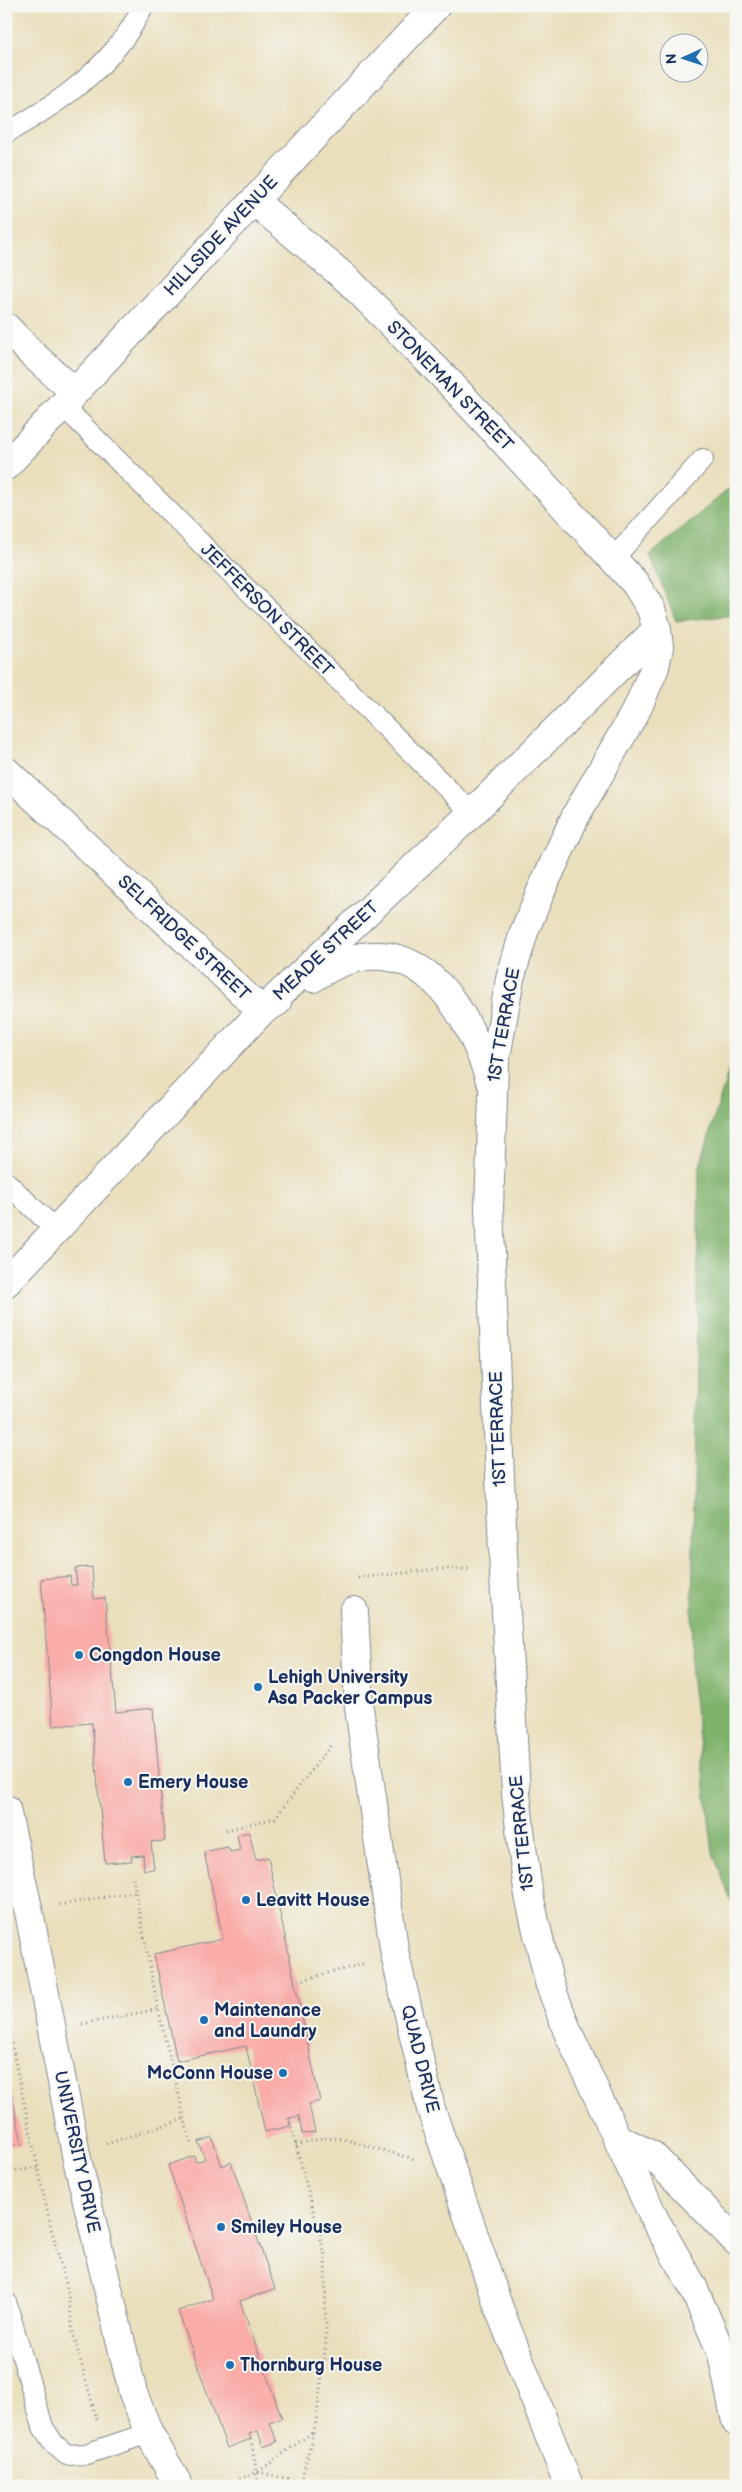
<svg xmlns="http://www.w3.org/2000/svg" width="742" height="2492" font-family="'Balsamiq Sans',sans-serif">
<rect width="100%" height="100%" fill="#f6f6f2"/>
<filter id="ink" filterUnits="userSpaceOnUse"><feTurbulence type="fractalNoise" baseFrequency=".02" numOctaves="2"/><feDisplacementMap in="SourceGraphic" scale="10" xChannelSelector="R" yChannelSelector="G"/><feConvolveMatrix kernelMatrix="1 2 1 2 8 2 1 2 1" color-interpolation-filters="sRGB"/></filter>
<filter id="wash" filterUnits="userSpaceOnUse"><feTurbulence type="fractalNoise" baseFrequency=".0096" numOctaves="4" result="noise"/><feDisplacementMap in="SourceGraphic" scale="20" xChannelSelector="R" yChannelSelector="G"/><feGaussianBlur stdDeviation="1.12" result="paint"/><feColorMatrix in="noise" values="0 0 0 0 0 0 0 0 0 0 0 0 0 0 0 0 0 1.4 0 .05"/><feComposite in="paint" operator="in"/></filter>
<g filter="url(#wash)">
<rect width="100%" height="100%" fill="#eadfbc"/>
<path fill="#80b26c" stroke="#4e7065" d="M736 483V615L676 621 650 555Z
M736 1045V1914L713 1853 691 1674 699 1169Z"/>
<g id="blocks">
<path fill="#f9aca8" d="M92 1567 94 1599 105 1598 116 1712 153 1708 165 1841 151 1842 154 1869 144 1870 143 1855 131 1856 132 1861 105 1863 92 1723 53 1726 41 1579 70 1576 71 1585H77L75 1568Z
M249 1832 256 1860 268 1857 320 2101 309 2104 315 2132 302 2134 299 2116 289 2118 290 2126 265 2132 246 2046 177 2061 154 1954 223 1939 204 1852 228 1847 230 1852 240 1850 237 1835Z
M6 2066 22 2144 6 2147Z
M212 2137 222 2166 231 2162 275 2289 240 2301 282 2418 270 2423 277 2442 263 2447 258 2431 249 2434 251 2439 227 2448 178 2311 213 2299 168 2165 194 2156 196 2162 205 2159 198 2142Z"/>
</g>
</g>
<g filter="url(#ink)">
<use href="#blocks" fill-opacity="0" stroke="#82878d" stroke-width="1"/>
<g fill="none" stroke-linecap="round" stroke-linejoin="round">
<defs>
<path id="service" d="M6 133C60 103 116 64 143 6
M63 406 472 813
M613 559 703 459
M6 1182 57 1231
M6 2302 43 2427 54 2444 67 2455 86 2454 149 2433"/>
<path id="minor" d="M254 201 349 281 448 381 635 583 651 609 657 629 659 647 655 667 638 707 576 815 541 891 524 932 510 979 494 1068 489 1208 504 1576 516 1793 522 1847 529 1896 549 1982 567 2030 617 2138 655 2220 693 2287 722 2354 736 2422
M6 327 32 354 75 392
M6 466 436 6
M6 771 262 1011 277 1002
M313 978C407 915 463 997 490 1080
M6 1283 262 1011 472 813 657 629
M354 1611 359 1708 395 1955 431 2109 500 2311 569 2486
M6 1809 30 1917 77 2159 133 2393 149 2433 179 2486
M617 2138 652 2155 736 2241"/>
</defs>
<use href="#service" stroke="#82878d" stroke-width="22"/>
<use href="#minor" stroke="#82878d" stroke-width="30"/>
<path stroke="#82878d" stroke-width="3" stroke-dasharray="1 4" stroke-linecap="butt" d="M358 1578 438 1569H471
M226 1830 275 1818 331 1745
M133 1878 158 2009 191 2145
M59 1905 135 1892
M294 1982 363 1964
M6 2019 51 2228 68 2292 73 2333 97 2421
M82 2024 158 2009
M289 2118 325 2255 326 2341 316 2422 300 2486
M106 2144 184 2119
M296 2145 322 2138 343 2139 414 2159
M6 2159 9 2158 13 2171 38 2168
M251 2439 259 2486
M258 2472 302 2482
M221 2486 258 2472 313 2432"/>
<use href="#service" stroke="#fff" stroke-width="20"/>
<use href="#minor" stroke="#fff" stroke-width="28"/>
</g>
</g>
<g fill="#1f6fb2" stroke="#f6f6f2" stroke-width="2">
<circle cx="79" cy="1655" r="5"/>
<circle cx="258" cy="1687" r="5"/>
<circle cx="128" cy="1782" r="5"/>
<circle cx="246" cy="1900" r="5"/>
<circle cx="204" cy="2020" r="5"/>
<circle cx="283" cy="2073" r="5"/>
<circle cx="221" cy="2227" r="5"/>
<circle cx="230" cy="2365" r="5"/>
</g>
<g text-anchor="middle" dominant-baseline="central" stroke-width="4" stroke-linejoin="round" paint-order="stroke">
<g font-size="18" fill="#1b2f5e" stroke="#f6f6f2">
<text transform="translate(221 236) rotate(-47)">HILLSIDE AVENUE</text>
<text transform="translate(450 386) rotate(46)">STONEMAN STREET</text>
<text transform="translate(267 610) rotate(45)">JEFFERSON STREET</text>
<text transform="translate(184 938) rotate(43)">SELFRIDGE STREET</text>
<text transform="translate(326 951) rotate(-43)">MEADE STREET</text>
<text transform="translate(504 1025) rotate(-80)">1ST TERRACE</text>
<text transform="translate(498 1429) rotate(-92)">1ST TERRACE</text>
<text transform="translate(522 1833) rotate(-96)">1ST TERRACE</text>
<text transform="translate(420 2059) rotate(76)">QUAD DRIVE</text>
<text transform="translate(77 2152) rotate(78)">UNIVERSITY DRIVE</text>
</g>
<g font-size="18" font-weight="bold" fill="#1b2f5e" stroke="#f6f6f2" text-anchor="start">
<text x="89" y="1655">Congdon House</text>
<text x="268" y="1677">Lehigh University<tspan x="268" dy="21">Asa Packer Campus</tspan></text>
<text x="138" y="1782">Emery House</text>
<text x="256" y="1900">Leavitt House</text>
<text x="214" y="2010">Maintenance<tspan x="214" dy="21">and Laundry</tspan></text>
<text x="273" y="2073" text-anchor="end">McConn House</text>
<text x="231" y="2227">Smiley House</text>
<text x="240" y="2365">Thornburg House</text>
</g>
</g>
<rect width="742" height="2492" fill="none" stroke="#f6f6f2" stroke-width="25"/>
<g transform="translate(684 58) rotate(267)"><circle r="24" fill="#f6f6f2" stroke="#9ea6b7"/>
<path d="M0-4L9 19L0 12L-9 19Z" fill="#1f6fb2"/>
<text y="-8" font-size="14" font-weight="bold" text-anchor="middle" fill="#1b2f5e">N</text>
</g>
</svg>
